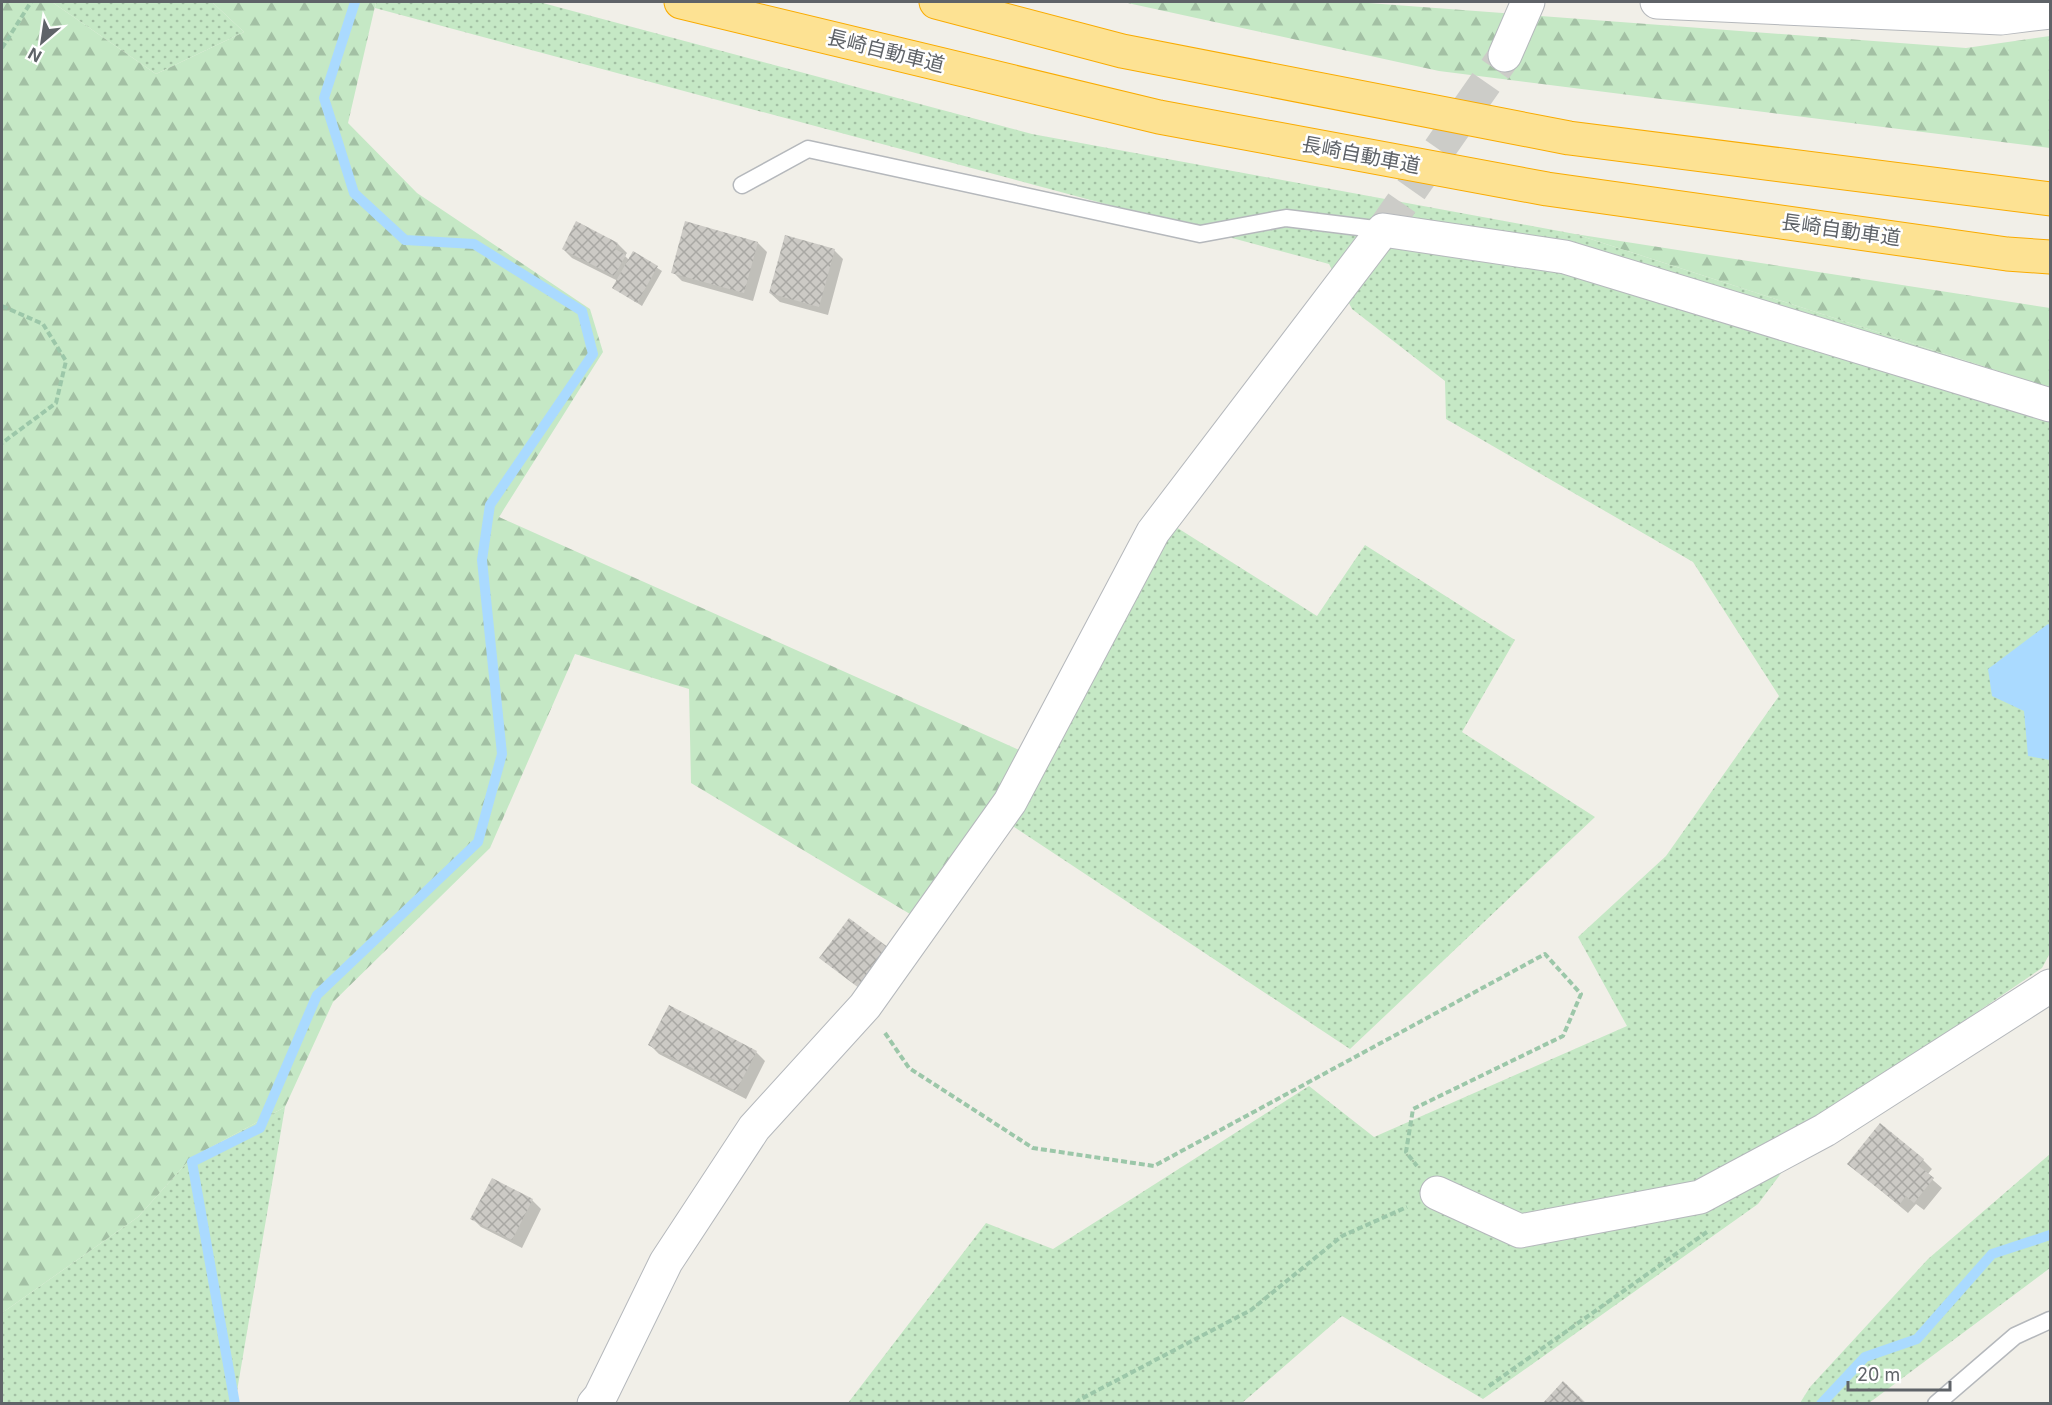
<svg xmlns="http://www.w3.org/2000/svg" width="2052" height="1405" font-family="Inter,'Noto Sans JP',sans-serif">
<defs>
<pattern id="grass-dots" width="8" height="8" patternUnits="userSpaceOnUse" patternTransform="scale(1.5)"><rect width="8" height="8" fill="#c5e8c5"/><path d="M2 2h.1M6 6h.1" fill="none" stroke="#a3c0a4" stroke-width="1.8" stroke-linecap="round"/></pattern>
<pattern id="forest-firs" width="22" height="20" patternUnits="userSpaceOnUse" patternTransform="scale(1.5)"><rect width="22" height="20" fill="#c5e8c5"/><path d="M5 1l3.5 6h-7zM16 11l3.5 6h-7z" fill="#a3c0a4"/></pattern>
<pattern id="building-cross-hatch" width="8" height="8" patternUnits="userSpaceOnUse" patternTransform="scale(1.5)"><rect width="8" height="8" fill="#cccac5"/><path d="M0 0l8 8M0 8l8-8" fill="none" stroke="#a9a8a4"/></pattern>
</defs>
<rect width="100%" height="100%" fill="#f1efe8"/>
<path fill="url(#grass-dots)" d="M52 2H212L244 32 156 74Z
M376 2H539L1032 134 1575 234 2050 388V953L2042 968 1824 1116 1758 1204 1483 1399 1342 1316 1242 1403H848L986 1223 1053 1249 1309 1086 1374 1137 1627 1026 1578 937 1666 856 1779 696 1693 562 1446 419 1445 381 1352 309 1329 264 375 8Z
M1168 522 1317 616 1365 545 1515 640 1462 732 1595 817 1350 1049 993 813Z
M285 1107 235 1403H2V1313L138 1217 191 1158Z
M2050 1154V1268L1869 1403H1800L1810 1387 1928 1259Z"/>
<path fill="url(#forest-firs)" d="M2 2H52L156 74 244 32 212 2H376L348 123 417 193 590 309 603 352 499 517 1026 753 915 917 691 783 689 689 575 654 490 848 333 1002 285 1107 191 1158 138 1217 2 1313Z
M1123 2H1355L1966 48 2050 36V148L1439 71Z
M1575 234 2050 308V388Z"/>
<path fill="#aadaff" d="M2048 624 2050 625V760L2028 756 2024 711 1992 696 1988 669Z"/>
<path fill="#0003" d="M576 223 618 244 627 253 625 256 629 260 634 253 662 271 642 306 614 288 618 281 572 258 563 249Z
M758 243 767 252 753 301 682 281 673 272Z
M834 250 843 259 828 315 780 302 770 293Z
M650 1045 756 1052 765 1061 746 1099 659 1054Z
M1923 1160 1932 1169 1927 1175 1942 1188 1924 1210 1916 1204 1908 1213 1849 1164Z
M532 1200 541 1209 522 1248 481 1227 472 1218Z"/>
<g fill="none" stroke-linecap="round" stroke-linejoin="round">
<path stroke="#aadaff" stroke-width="10" d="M235 1404 192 1162 260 1128 317 995 478 842 502 754 482 560 490 505 593 354 582 311 474 244 405 240 354 193 324 98 355 2
M1821 1404 1865 1357 1917 1339 1992 1254 2050 1235"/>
</g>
<path fill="url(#building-cross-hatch)" d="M576 221 618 243 615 249 626 255 614 276 562 249Z
M685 221 758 242 744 293 671 273Z
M785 235 835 249 819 307 769 293Z
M633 251 658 266 637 303 612 288Z
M849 918 889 948 859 988 819 958Z
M669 1005 757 1051 736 1091 648 1045Z
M1880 1123 1924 1159 1919 1166 1934 1178 1914 1203 1906 1196 1899 1205 1847 1164Z
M492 1178 533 1199 512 1240 470 1219Z
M1563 1381 1587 1404H1542Z"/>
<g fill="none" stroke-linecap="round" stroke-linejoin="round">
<path stroke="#ccccc8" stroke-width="33" stroke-dasharray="33 16" stroke-linecap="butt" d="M1383 230 1505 55"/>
<defs>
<path id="service" d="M742 185 808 149 1200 234 1286 218 1383 230
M1936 1404 2015 1336 2050 1320"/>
<path id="minor" d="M1657 2 2001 18 2050 12
M1505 55 1528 2
M1437 1193 1520 1231 1700 1197 1825 1130 2050 986
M594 1404 600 1397 666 1262 754 1128 865 1006 1010 802 1153 532 1383 230 1565 257 2050 405"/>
<path id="motorway" d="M681 2 1159 117 1547 189 2007 254 2050 257
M936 2 1122 51 1569 138 2050 199"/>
</defs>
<use href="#service" stroke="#b5b8bc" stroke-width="19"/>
<use href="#minor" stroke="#b5b8bc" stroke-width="35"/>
<use href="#motorway" stroke="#f9ab00" stroke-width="35"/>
<path stroke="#9cc7a9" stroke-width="4" stroke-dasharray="6 3" stroke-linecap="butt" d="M2 48 31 2
M2 306 43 324 66 361 56 403 2 443
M885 1033 909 1068 1033 1148 1154 1166 1545 954 1581 994 1563 1036 1413 1109 1406 1152 1417 1166
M1489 1386 1707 1232
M1076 1404 1079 1400 1251 1310 1342 1236 1407 1207"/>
<use href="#service" stroke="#fff" stroke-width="16"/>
<use href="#minor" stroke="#fff" stroke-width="33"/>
<use href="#motorway" stroke="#fde293" stroke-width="33"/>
</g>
<g text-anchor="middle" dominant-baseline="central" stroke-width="5" stroke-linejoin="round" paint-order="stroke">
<g font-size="20" fill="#5f6368" stroke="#fff">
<text transform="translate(886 51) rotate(14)">長崎自動車道</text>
<text transform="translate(1361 155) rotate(11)">長崎自動車道</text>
<text transform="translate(1841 230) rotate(8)">長崎自動車道</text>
</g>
</g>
<rect width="2052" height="1405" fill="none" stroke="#5f6368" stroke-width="6"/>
<g transform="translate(42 42) rotate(209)" stroke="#ffffff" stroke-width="4.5" paint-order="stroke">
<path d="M0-4.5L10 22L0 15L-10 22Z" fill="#5f6368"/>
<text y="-9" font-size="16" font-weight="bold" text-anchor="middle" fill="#5f6368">N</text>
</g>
<path d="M1848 1381v9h102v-9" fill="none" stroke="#5f6368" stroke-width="3"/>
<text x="1857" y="1381" font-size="18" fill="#5f6368" stroke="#ffffff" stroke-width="4.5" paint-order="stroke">20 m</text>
</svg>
